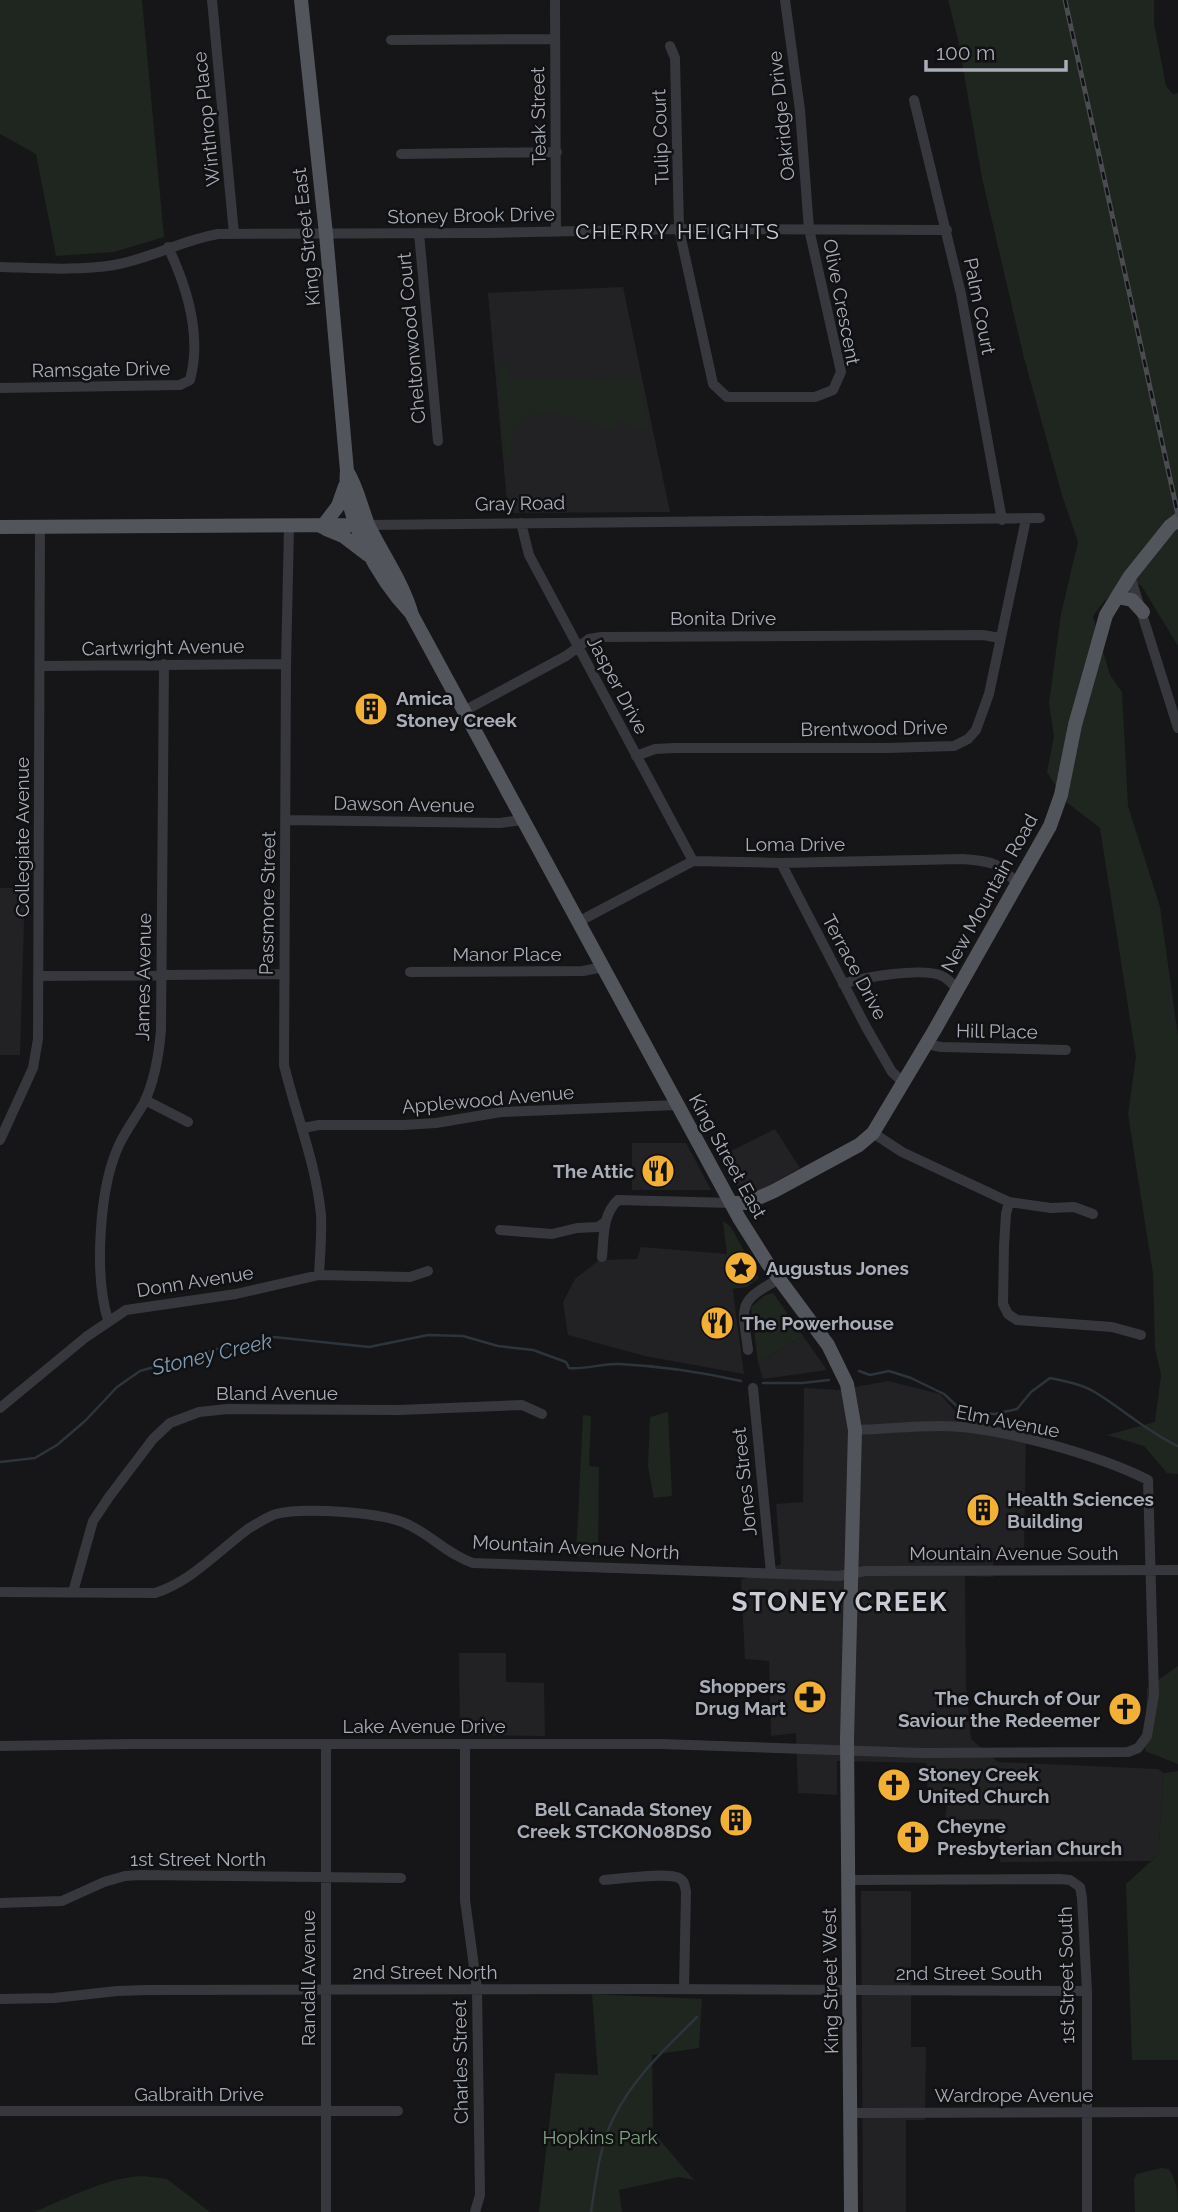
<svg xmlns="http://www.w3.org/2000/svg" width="1178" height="2212" font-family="Raleway,sans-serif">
<rect width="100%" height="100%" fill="#161618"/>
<path fill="#222225" d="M623 287 670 512 508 513 488 293Z
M0 888H25L20 1055H0Z
M775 1129 800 1168 751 1195 740 1191 721 1156Z
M632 1143H686L711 1190H632Z
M641 1247 728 1254 744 1374 645 1356 568 1335 563 1302 575 1279 599 1260 637 1259Z
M803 1336 827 1370 763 1379 758 1362Z
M888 1381 940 1394 962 1419 1026 1433 1024 1560 993 1558V1577L965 1576 966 1686 971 1739 998 1762 1158 1769 1164 1773 1158 1855 1151 1861 1000 1862 999 1819 945 1820 947 1804 928 1802 926 1763 837 1761V1795L798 1793 796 1733 771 1736 769 1661 745 1659 741 1580 781 1564 776 1504 803 1502 804 1388 839 1390Z
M459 1653H506V1682L544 1683 545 1736 460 1735Z
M861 1891H911V2047H926L925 2120H906V2212H863Z"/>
<path fill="#1e261f" d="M0 0H142L164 237 114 252 56 256 36 154 0 134Z
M948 0H1154V23L1166 86 1173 94 1178 93V646L1141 585C1119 584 1103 599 1093 617L1110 675 1122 692 1128 806 1160 907 1178 1036V1474L1167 1473 1144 1446 1107 1435 1155 1422 1161 1375 1155 1348 1153 1274 1128 1114 1136 1057 1100 828 1065 801 1047 772 1054 737 1049 703 1061 614 1078 542 1062 495 1024 358 982 178 958 39Z
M504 360 512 380 639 378 649 428 634 427 616 421 613 430 559 414H530L512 431 511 457H505L497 367Z
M723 1221 731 1227 759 1278 747 1287 731 1289Z
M773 1293 803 1336 758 1362 751 1307 764 1296Z
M668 1412 672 1496 654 1498 648 1467 650 1417Z
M583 1415 591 1416 589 1466 599 1467 598 1557 576 1556Z
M1178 1666V1764L1145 1751 1147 1688Z
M1178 1771V2060H1132L1126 1884 1158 1855 1164 1773Z
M592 1994 702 1999 699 2048 652 2055 653 2132 694 2180 679 2177 619 2190 622 2212H539L555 2073 598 2075Z
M1161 2168 1169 2169C1178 2183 1178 2196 1178 2212H1135L1134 2179 1137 2174Z
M143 2176 167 2179 210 2212H34C70 2197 105 2178 143 2176Z"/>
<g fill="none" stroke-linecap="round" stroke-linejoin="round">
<path stroke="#2c353c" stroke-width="2.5" d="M859 1371 870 1375 889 1371 911 1378 944 1394 958 1407 974 1413 995 1414 1017 1409 1031 1392 1050 1378C1065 1381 1080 1384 1093 1391 1122 1408 1147 1432 1178 1446
M763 1383H802L829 1380
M0 1462 35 1458 57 1445 85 1421 117 1387 140 1371 221 1348 274 1337 369 1347 428 1335 463 1336 498 1346 533 1350 566 1362 569 1368C586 1370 602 1363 619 1364 660 1366 701 1372 741 1381
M591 2212C596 2181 599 2146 614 2117 634 2077 666 2048 697 2017"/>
<path stroke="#37383d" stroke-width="10" d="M212 0 234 234
M555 0 556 231
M391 40 554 39
M670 46 675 58 679 229 713 384 727 397H815L833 390 841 372 809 229 800 110 785 0
M914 100 961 294 1002 520
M401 154 557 152
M419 233 438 441
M0 267C36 268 79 271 114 265 150 259 182 240 218 234L488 233 679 229 947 230
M0 388 180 385 190 380C202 336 187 287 168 247
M521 523 529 555 693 861
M368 525 1040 518
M289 527 286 664 284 1065C296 1115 316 1163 321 1215 322 1234 320 1255 319 1275
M1130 576 1178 728
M41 666 286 664
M464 711 566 656 589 639 601 637 983 635 1000 638
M636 756 655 749 674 748H887L954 746 968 739 976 730 989 694 1026 519
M286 820 500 823 522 820
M781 863 866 1027 892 1072 904 1083
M578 922 693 861 781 863 963 859C993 862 998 861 1018 885
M410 972 583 971 603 967
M39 976 284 974
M843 984C863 977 923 967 942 976 949 979 953 985 958 990
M927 1044 941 1047 1066 1050
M145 1100 188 1122
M303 1128 319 1125H404L436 1123 501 1112 677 1105
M873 1133 902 1152 1009 1202 1006 1214 1004 1246 1003 1304 1008 1314 1017 1320 1112 1327 1141 1335
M0 1140 33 1068 38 1039 40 526
M1009 1202 1051 1208 1074 1207 1093 1214
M500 1230 552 1234 577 1228 598 1227 605 1222
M602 1257C604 1237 602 1215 618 1200L731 1203
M108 1320C94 1275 99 1188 119 1145 126 1130 136 1117 144 1103 155 1080 159 1054 161 1030L164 664
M748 1350C742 1305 737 1302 779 1279
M753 1388 771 1573
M0 1408 86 1337 126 1310 236 1294 319 1275 410 1277 428 1271
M0 1592 155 1593C191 1582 218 1551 248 1529 256 1524 267 1517 276 1514 303 1507 385 1512 409 1525 432 1536 449 1555 473 1563L839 1576 865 1571 1178 1570
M73 1592 93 1521 109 1497 153 1439 170 1423 199 1412 228 1409 399 1410 522 1405 542 1414
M326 1744V2212
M465 1744V1900L477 1989 480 2195 475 2212
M0 1746 132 1744H661L921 1753 1128 1752 1138 1748 1147 1736 1154 1695 1148 1480C1099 1455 996 1426 941 1426 913 1426 884 1429 855 1430
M604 1880C620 1879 667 1872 679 1878 685 1881 685 1887 686 1892L684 1989
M848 1880 1060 1879 1070 1880 1080 1887 1082 1898 1087 1991V2212
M0 1903 62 1901 104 1882 125 1876 140 1875 401 1878
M0 1999 54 1998 117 1991 146 1990 650 1989 1087 1991
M0 2111H398
M851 2113 1178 2112"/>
<path stroke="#53555c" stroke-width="14" d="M301 0 326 234 347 471C342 516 380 580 410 612
M347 471C358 489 361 508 369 527 384 557 403 583 412 615L739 1218 768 1264 828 1345 847 1384 855 1430 847 1739 851 2212
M0 527 363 525
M322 527 338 506 345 486
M326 529 343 536 368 555
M1117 597 1132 600 1143 612
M731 1203H747L774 1191 859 1145 873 1133 934 1031 1050 826 1061 795 1075 725 1106 615 1130 576 1170 526 1178 520"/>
<defs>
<path id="rail" d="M1065 0 1178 515"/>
</defs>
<use href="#rail" stroke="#4a4c52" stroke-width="5"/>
<use href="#rail" stroke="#111113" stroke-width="2.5" stroke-dasharray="8" stroke-linecap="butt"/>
</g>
<defs>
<symbol id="building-disc" viewBox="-11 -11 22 22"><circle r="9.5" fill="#f2b134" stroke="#111113"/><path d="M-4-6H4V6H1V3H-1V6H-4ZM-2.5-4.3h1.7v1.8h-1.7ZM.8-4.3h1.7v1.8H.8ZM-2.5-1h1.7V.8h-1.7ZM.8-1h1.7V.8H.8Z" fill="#111"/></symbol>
<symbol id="restaurant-disc" viewBox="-11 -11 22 22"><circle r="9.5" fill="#f2b134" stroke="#111113"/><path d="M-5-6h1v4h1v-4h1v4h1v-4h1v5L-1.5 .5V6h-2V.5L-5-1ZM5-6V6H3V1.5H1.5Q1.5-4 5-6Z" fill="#111"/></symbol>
<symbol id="sight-disc" viewBox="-11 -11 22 22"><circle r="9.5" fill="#f2b134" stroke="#111113"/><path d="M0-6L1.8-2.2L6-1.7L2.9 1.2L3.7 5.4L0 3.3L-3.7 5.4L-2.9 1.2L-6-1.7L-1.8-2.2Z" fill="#111"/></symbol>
<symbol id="pharmacy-disc" viewBox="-11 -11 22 22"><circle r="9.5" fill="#f2b134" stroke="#111113"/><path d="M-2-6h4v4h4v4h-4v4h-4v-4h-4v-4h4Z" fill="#111"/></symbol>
<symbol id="church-disc" viewBox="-11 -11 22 22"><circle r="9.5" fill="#f2b134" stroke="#111113"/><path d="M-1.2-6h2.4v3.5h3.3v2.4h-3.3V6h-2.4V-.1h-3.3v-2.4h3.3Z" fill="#111"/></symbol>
</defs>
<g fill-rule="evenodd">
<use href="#building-disc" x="352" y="690" width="38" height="38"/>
<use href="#restaurant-disc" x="639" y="1152" width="38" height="38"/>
<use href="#sight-disc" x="722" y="1249" width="38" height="38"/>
<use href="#restaurant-disc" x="698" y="1304" width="38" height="38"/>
<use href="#building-disc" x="964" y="1491" width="38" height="38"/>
<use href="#pharmacy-disc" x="791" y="1678" width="38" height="38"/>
<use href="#church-disc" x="1106" y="1690" width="38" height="38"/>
<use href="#church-disc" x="875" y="1766" width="38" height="38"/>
<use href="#building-disc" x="717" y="1801" width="38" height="38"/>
<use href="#church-disc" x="894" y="1818" width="38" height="38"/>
</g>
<g text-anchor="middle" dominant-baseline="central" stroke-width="5" stroke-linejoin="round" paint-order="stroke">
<g font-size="19" fill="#a8adb8" stroke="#111113">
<text transform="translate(538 116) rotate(-91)">Teak Street</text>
<text transform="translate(781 116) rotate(-96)">Oakridge Drive</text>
<text transform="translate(206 119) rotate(-96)">Winthrop Place</text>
<text transform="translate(660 137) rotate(-92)">Tulip Court</text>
<text transform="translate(471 215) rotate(-1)">Stoney Brook Drive</text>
<text transform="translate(306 237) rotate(-96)">King Street East</text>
<text transform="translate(842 302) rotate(79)">Olive Crescent</text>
<text transform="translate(980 306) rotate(79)">Palm Court</text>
<text transform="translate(411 338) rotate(-95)">Cheltonwood Court</text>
<text transform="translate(101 369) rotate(-1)">Ramsgate Drive</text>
<text transform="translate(520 503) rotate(-1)">Gray Road</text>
<text x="723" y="618">Bonita Drive</text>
<text transform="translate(163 647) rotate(-1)">Cartwright Avenue</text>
<text transform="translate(618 685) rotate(62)">Jasper Drive</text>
<text transform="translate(874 728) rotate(-1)">Brentwood Drive</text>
<text transform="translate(404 804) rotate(1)">Dawson Avenue</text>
<text transform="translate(22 837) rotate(-90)">Collegiate Avenue</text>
<text x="795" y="844">Loma Drive</text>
<text transform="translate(989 893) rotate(-61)">New Mountain Road</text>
<text transform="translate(267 903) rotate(-89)">Passmore Street</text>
<text x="507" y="954">Manor Place</text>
<text transform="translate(855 967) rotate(62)">Terrace Drive</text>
<text transform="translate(143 977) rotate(-89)">James Avenue</text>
<text transform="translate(997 1031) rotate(1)">Hill Place</text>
<text transform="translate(488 1099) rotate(-5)">Applewood Avenue</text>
<text transform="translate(728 1156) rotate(61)">King Street East</text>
<text transform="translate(195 1281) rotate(-9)">Donn Avenue</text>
<text x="277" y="1393">Bland Avenue</text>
<text transform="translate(1008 1421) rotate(11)">Elm Avenue</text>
<text transform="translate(744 1482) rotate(-96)">Jones Street</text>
<text transform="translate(576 1547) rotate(3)">Mountain Avenue North</text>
<text x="1014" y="1553">Mountain Avenue South</text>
<text x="424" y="1726">Lake Avenue Drive</text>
<text x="198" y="1859">1st Street North</text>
<text x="425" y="1972">2nd Street North</text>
<text x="969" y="1973">2nd Street South</text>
<text transform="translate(1066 1975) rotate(-91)">1st Street South</text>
<text transform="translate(308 1978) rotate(-90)">Randall Avenue</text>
<text transform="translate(830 1981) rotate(-91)">King Street West</text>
<text transform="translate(460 2062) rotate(-91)">Charles Street</text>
<text x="199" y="2094">Galbraith Drive</text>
<text x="1014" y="2095">Wardrope Avenue</text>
</g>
<g font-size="19" font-weight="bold" fill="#a8adb8" stroke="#111113" text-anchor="start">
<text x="396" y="698">Amica<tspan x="396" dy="22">Stoney Creek</tspan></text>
<text x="634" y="1171" text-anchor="end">The Attic</text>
<text x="766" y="1268">Augustus Jones</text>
<text x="742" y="1323">The Powerhouse</text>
<text x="1007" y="1499">Health Sciences<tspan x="1007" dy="22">Building</tspan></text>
<text x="786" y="1686" text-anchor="end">Shoppers<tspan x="786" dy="22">Drug Mart</tspan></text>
<text x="1100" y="1698" text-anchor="end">The Church of Our<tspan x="1100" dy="22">Saviour the Redeemer</tspan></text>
<text x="918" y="1774">Stoney Creek<tspan x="918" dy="22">United Church</tspan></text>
<text x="712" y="1809" text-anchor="end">Bell Canada Stoney<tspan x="712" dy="22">Creek STCKON08DS0</tspan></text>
<text x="937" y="1826">Cheyne<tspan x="937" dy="22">Presbyterian Church</tspan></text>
</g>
<g font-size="19" fill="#7fa381" stroke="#111113">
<text x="600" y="2137">Hopkins Park</text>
</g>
<g font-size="21" letter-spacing="2" fill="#c9ccd4" stroke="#111113">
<text x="678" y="231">CHERRY HEIGHTS</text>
</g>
<g font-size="21" font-style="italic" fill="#7f9bb3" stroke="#111113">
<text transform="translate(212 1354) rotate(-13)">Stoney Creek</text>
</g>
<g font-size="26" font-weight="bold" letter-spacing="2" fill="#c9ccd4" stroke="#111113">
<text x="840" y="1602">STONEY CREEK</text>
</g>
</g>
<path d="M926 60v10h140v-10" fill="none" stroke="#a8adb8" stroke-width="3.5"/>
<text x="936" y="60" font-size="21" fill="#a8adb8" stroke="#111113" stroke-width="5" paint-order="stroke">100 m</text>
</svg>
